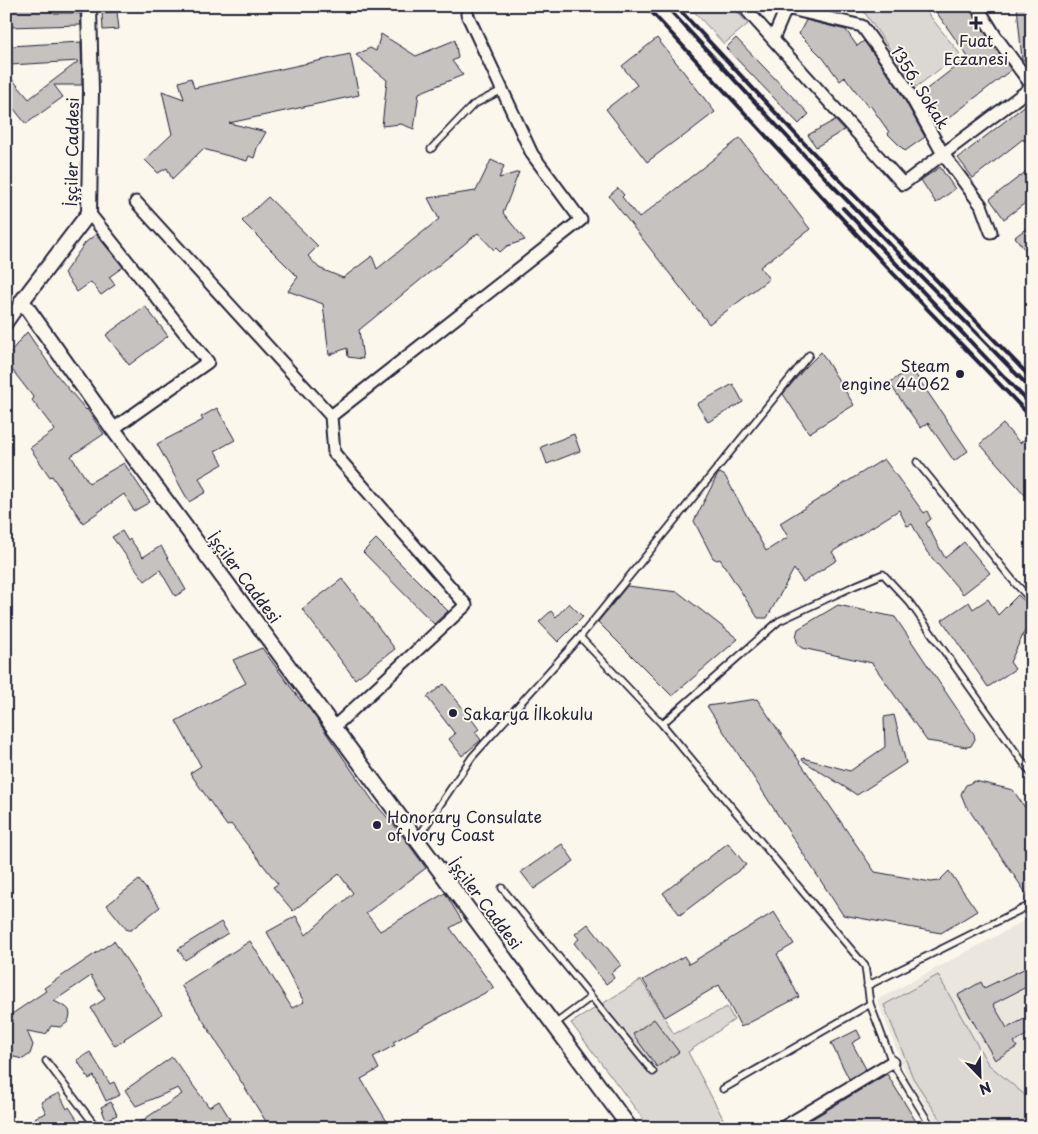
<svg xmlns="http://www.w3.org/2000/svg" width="1038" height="1134" font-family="'Playpen Sans',sans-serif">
<rect width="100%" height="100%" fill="#fbf7ec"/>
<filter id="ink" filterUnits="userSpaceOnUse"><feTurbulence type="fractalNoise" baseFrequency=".02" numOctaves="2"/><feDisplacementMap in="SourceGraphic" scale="10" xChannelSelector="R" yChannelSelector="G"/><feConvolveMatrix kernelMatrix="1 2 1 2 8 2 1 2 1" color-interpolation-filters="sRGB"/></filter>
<g filter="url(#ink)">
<path fill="#ebe7df" d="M1026 920 1032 931V1128H939L908 1078 877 1000Z"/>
<path fill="#dbd8d3" stroke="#7e7d87" d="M689 6H732L748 24 724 44Z
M860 6H922L960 54 916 87Z
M938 975 988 1064 1032 1101V1128H946L913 1078 884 1005Z
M641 980 674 1034 727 1007 734 1020 688 1052 728 1128H650L571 1023Z"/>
<path fill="#c6c2c0" stroke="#22223b" d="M7 6H54V13H80L81 25 8 27Z
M932 6H967L1011 70 941 124 919 95 968 57Z
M1017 6H1032V60H1022Z
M117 12 119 29 103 30 102 13Z
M806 20 846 30 857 46 864 41 898 88 925 137 905 151 888 134 889 132 870 105 868 107 845 77 840 81 823 58 799 34Z
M381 34 416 56 455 40 458 58 452 61 463 75 419 93 414 129 401 124 382 126 387 80 356 55 370 48 376 51Z
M657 38 715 112 680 139 679 138 647 162 606 109 637 85 622 66Z
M736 38 809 114 799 124 726 48Z
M81 42 82 85H54L63 97 26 124 6 99V72L29 99 79 61 10 65 9 46Z
M350 54 359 95 229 123 266 132 257 148 254 158 249 156 247 161 203 149 172 179 167 168 158 173 145 160 172 134 162 91 184 99 179 82 191 78 194 88Z
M1032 100V135L1024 141 1023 139 973 178 958 158Z
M835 120 844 130 816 147 808 135Z
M740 138 810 229 760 267 769 279 709 324 609 196 618 188 624 195 622 197 639 218Z
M491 160 504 166 499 178 519 172 503 213 525 240 507 246 500 252 496 248 494 250 478 233 359 330 363 359 348 357 347 348 329 355 323 304 288 291 298 277 242 221 268 197 318 246 308 256 319 268 343 278 372 256 377 269 439 219 428 198 476 191Z
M940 167 955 189 936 203 921 180Z
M1032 167V198L1004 219 990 199Z
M1032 224V259L1015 237Z
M96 234 123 267 109 277 115 285 101 295 91 282 77 292 64 273 85 243Z
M145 306 168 336 129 365 106 335Z
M27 332 56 374 86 410 87 409 104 434 71 456 89 483 124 463 150 502 134 511 124 494 83 523 52 476 50 477 30 448 55 430 32 400 34 398 6 362V357Z
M821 352 854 405 809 433 783 394 805 368Z
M911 368 968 451 954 461 928 423 921 428 889 383Z
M733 384 743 402 708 422 697 404Z
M217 408 235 440 215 451 223 464 199 478 206 492 189 502 157 444 203 420 201 417Z
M1003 424 1020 443 1032 433V503L980 444Z
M574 434 580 451 547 464 541 447Z
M884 459 924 513 927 511 931 519 926 523 945 558 964 542 990 573 963 594 927 552 912 524 907 526 899 510 832 552 837 560 803 582 794 569 767 618H758L720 559 717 560 713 558 694 521 718 474 720 473 725 476 766 551 788 537 780 523Z
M122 531 128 541 130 539 143 557 161 546 186 590 175 596 160 570 145 581 112 537Z
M376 539 448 611 434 624 363 552Z
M342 579 395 649 355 679 302 609Z
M627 586 678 592 738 639 672 696 598 622Z
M1018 595 1032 608V636L1026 629 1010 662 1015 669 988 687 942 620 969 602 973 609 988 599 998 615Z
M569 603 583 617 558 642 539 622 551 611 556 617Z
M838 605 895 617 974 734 975 739 971 746 967 747 927 741 872 663 802 648 798 645 796 637 798 629Z
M262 648 301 701 303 700 309 708 373 801 399 831 426 868 366 913 380 931 445 893 462 921 450 928 494 988 393 1042 395 1045 373 1057 379 1069 361 1079 391 1128H270L181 985 250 941 292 1008 304 1002 267 932 296 916 306 935 353 893 339 874 293 911 273 887 278 884 231 824 227 826 190 773 201 766 176 721 246 683 233 660Z
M444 684 479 729 475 732 481 740 462 756 449 739 455 734 427 697Z
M757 699 875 872 931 882 939 881 949 871 977 911 941 933 843 915 707 706Z
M894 715 906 763 857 795 802 760 803 758 850 771 885 747 884 717Z
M975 781 1013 790 1032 818V881L1028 896 965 804 961 794 963 790 966 785Z
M728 843 746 865 680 915 663 893Z
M562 844 574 861 534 889 521 872Z
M139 880 160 907 131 930H127L107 905Z
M774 912 794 944 777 954 799 997 741 1027 719 985 665 1017 643 980 684 956 689 964Z
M221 922 228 933 185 960 178 949Z
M588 924 621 965 611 973 614 978 606 984 574 943 579 939 575 934Z
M114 941 162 1014 124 1039 125 1040 115 1046 91 1008 105 999 91 976 54 1001 66 1007 69 1010 70 1015 68 1022 61 1027 51 1026 47 1033 44 1034 27 1031 33 1045 30 1054 23 1059 14 1057 9 1049 11 1041 6 1034V1018L46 991 44 988Z
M1032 965V984L993 1004 1007 1028 1032 1015V1032L1014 1042 1017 1047 995 1060 958 995 981 982 984 988Z
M654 1019 679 1052 657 1067 633 1034Z
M857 1030 861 1038 852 1043 866 1069 849 1079 831 1043Z
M90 1052 110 1084 114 1082 120 1095 106 1101 94 1076 89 1079 77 1060Z
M172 1057 209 1107 219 1101 230 1119 216 1128H131L182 1094 178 1088 136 1106 125 1090Z
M887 1074 920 1128H797Z
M59 1093 67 1109 69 1107 78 1121 67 1128H30L36 1117 46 1113 41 1102Z
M111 1102 117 1115 106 1120 101 1107Z"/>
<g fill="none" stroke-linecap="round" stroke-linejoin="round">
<defs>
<path id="service" d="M431 149 473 105 502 90
M917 462 1015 583 1032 601
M580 637 662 724 865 966 870 1004 892 1062 932 1128
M662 724 779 621 854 586 883 574 910 603 1032 775
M417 839 472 757 580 637 809 355
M502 888 653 1072
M867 986 1032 904
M555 1024 591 997
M46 1061 97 1128
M723 1089 870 1004"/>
<path id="minor" d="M743 6 903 184 1032 87
M977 6 996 37 1032 86
M786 8 862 26 904 84 943 154 981 205 991 232
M773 39 787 6
M136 202 331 416 334 453 466 605 334 727
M89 213 208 362 113 429
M6 324 22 301
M331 416 581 220 532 154 467 14
M782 1128 892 1062"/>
<path id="tertiary" d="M89 6 91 91 89 213 22 301 113 429 630 1128"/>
</defs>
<use href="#service" stroke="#22223b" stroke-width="9"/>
<use href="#minor" stroke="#22223b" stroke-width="15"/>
<use href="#tertiary" stroke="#22223b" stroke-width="18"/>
<use href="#service" stroke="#fbf7ec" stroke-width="5.5"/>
<use href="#minor" stroke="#fbf7ec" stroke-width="11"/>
<use href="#tertiary" stroke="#fbf7ec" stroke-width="14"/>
<path stroke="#22223b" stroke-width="4" d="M646 6 885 265 1032 418
M666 6 831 184 1032 390
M676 6 801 140 1032 379
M843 208 1032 406"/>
</g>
</g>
<g fill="#22223b" stroke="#fbf7ec" stroke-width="2">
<path d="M973.5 15.5h5v5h5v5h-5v5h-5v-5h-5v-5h5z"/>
<circle cx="960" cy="374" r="5"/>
<circle cx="453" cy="713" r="5"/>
<circle cx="377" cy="825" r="5"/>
</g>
<g text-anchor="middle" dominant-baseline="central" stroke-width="4" stroke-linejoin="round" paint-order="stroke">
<g font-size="16" fill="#22223b" stroke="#fbf7ec" text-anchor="start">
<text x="976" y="40" text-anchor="middle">Fuat<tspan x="976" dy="18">Eczanesi</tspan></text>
<text x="950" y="365" text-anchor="end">Steam<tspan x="950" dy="18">engine 44062</tspan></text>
<text x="463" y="713">Sakarya İlkokulu</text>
<text x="387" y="816">Honorary Consulate<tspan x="387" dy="18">of Ivory Coast</tspan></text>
</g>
<g font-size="16" fill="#22223b" stroke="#fbf7ec">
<text transform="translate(921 87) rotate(58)">1356. Sokak</text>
<text transform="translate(71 152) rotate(-89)">İşçiler Caddesi</text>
<text transform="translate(245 577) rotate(53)">İşçiler Caddesi</text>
<text transform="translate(486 903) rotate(53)">İşçiler Caddesi</text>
</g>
</g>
<rect width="1038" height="1134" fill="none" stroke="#fbf7ec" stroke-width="25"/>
<rect x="12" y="12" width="1013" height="1109" fill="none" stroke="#22223b" stroke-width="2" filter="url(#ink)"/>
<g transform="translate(980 1076) rotate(157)" stroke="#fbf7ec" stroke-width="4" paint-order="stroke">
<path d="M0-4L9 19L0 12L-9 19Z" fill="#22223b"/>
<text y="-8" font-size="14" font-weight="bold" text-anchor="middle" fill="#22223b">N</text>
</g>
</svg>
